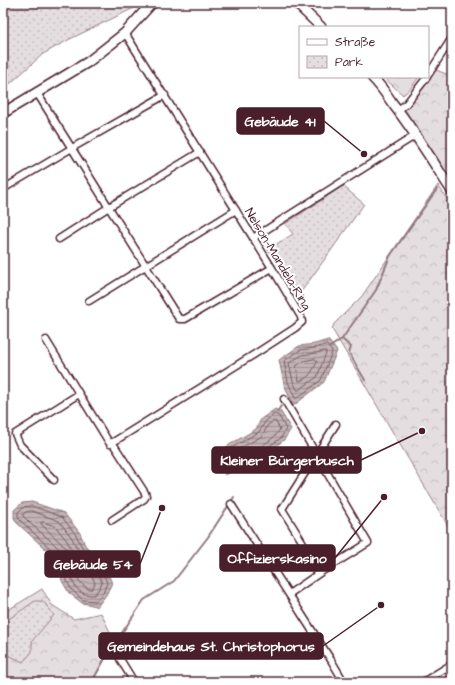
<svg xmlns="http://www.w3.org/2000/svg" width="455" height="685" font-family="'Architects Daughter',sans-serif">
<defs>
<pattern id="forest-crowns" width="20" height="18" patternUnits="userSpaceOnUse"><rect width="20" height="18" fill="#e5dee0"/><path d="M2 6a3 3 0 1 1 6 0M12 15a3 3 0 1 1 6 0" fill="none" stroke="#c6bec0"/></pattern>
<pattern id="park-dots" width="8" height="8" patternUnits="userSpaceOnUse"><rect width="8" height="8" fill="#e5dee0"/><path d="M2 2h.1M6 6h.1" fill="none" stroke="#c6bec0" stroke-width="1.8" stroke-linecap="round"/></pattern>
<pattern id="water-rules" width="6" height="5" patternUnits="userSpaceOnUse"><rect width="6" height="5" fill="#c1b3b6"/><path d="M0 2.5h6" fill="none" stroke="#9f9194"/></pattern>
</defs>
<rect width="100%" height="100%" fill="#fff"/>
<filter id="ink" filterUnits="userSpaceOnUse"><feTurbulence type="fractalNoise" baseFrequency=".025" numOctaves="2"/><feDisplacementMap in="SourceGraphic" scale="8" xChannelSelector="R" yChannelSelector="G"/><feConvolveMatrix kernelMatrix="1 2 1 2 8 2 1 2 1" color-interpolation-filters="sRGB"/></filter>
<g filter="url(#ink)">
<path fill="url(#forest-crowns)" stroke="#987e86" d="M433 69 452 76V189L398 110Z
M383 77H419L410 89 403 95Z
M438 185 452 207V533L332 329 334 324 362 296Z
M42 589 52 605 74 619 101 613 110 632 102 646 109 653 92 682H3V613Z"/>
<path fill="url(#park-dots)" stroke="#987e86" d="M3 3H138L134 8 70 39 43 54 3 90Z
M343 186 364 204 330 252 298 296 268 249 293 234 285 224Z
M35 601H43L54 615 32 641V652L23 662 6 654 3 651V623Z"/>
<path fill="url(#water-rules)" stroke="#91787e" d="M328 340 337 351 324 382 293 406 284 384 279 360 299 346 315 344Z
M275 409 281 412 291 429 284 440 257 460 225 475 218 462 221 451 229 445 256 429 261 419Z
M32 502 64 513 80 533 85 545 104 565 112 583 106 595 97 607 92 605 82 603 69 593 62 581 60 569 53 556 17 523 14 518V510L22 503Z"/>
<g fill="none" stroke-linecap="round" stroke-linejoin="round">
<path stroke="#7a5a63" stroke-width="1" d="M325 345H327L332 352 321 380 297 398H295L288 382 284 361 300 350 315 348Z
M324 351H326V353L317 377 299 390H297L293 381 289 363 302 355 316 353Z
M315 359 317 362C313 370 309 379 299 381L296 366 304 361Z
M275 414 279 416 286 429 281 438 255 456 229 469H226L223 462 225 453 231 448 259 432 265 422Z
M274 421 276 422 280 429C275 441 243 457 231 463L229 462 228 460 230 456 234 452 262 436 268 425Z
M32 506 62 517 76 535 82 547 101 567 107 583 103 593 96 601 83 600 72 590 66 580 63 568 56 554 20 520 18 517V512L24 507Z
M32 511 59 521 72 538 78 550 96 570 102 583 98 590 94 595C68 597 72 565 60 550 49 537 34 529 23 516V514L26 512Z
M43 522 55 526 67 541 74 554 91 573 95 583 92 589H88L81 583 76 576 74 565 65 547 42 525 41 523Z"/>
<path stroke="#91787e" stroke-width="2" d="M450 169 452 166
M342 339 351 347 349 353 365 380
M330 347 342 339 376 290 390 256 437 189
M277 412 281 406
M92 682 105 658 144 600 174 581 208 537 234 497"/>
<defs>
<path id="street" d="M428 75 452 38
M37 93 179 319H185L272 268
M398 110 406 104 427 77
M3 189 72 148 165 95
M253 238 416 135
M59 239 109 207 200 152
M89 301 236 210
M46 340 110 444 258 352 295 328 302 322 301 317 272 268 125 33
M284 399 368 543 321 572 289 594
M54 480 20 445 15 434 79 394
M231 504 331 660 344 682
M112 520 144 499 146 496 145 493 112 442
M321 572 282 509 336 424
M120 659 134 682
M446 668 452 677
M423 682 452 664"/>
<path id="secondary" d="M296 3 321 27
M372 77C380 85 387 95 393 104 415 132 433 162 452 191
M3 113 88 62 125 33 152 3"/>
</defs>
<use href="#street" stroke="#4a1f2b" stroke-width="9"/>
<use href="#secondary" stroke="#4a1f2b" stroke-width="12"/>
<use href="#street" stroke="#fff" stroke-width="6"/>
<use href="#secondary" stroke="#fff" stroke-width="9"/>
</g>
</g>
<g text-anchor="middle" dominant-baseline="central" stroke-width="4" stroke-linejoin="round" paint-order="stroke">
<g font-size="13" fill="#4a1f2b" stroke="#fff">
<text transform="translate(278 259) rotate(59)">Nelson-Mandela-Ring</text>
</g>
</g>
<path fill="none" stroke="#4a1f2b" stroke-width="1.5" d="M364 154L324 121M422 431L361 460M384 497L335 558M162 508L140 564M381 605L323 646"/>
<g fill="#4a1f2b" stroke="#fff" stroke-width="1.5">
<circle cx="364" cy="154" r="4"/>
<circle cx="422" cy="431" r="4"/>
<circle cx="384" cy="497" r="4"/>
<circle cx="162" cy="508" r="4"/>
<circle cx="381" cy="605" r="4"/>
</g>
<g fill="#4a1f2b" stroke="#4a1f2b" stroke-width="1.5">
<rect x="237" y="108" width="87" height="26" rx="4"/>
<rect x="212" y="447" width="149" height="26" rx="4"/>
<rect x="220" y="545" width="115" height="26" rx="4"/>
<rect x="45" y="551" width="95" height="26" rx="4"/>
<rect x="99" y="633" width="224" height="26" rx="4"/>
</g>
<g font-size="14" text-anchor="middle" font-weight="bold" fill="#fff">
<text x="280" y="126">Gebäude 41</text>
<text x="287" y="465">Kleiner Bürgerbusch</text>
<text x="277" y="563">Offizierskasino</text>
<text x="93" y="569">Gebäude 54</text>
<text x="211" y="651">Gemeindehaus St. Christophorus</text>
</g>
<rect width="455" height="685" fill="none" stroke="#fff" stroke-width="16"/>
<rect x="8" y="8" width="439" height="669" fill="none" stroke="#4a1f2b" stroke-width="1.5" filter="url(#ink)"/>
<rect x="299" y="26" width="130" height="52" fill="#ffffff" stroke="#b7a5aa"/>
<rect x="307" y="39" width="20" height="6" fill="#ffffff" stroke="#b7a5aa"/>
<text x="335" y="46" font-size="12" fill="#4a1f2b">Straße</text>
<rect x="307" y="56" width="20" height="12" fill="url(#park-dots)" stroke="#b7a5aa"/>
<text x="335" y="66" font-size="12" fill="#4a1f2b">Park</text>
</svg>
